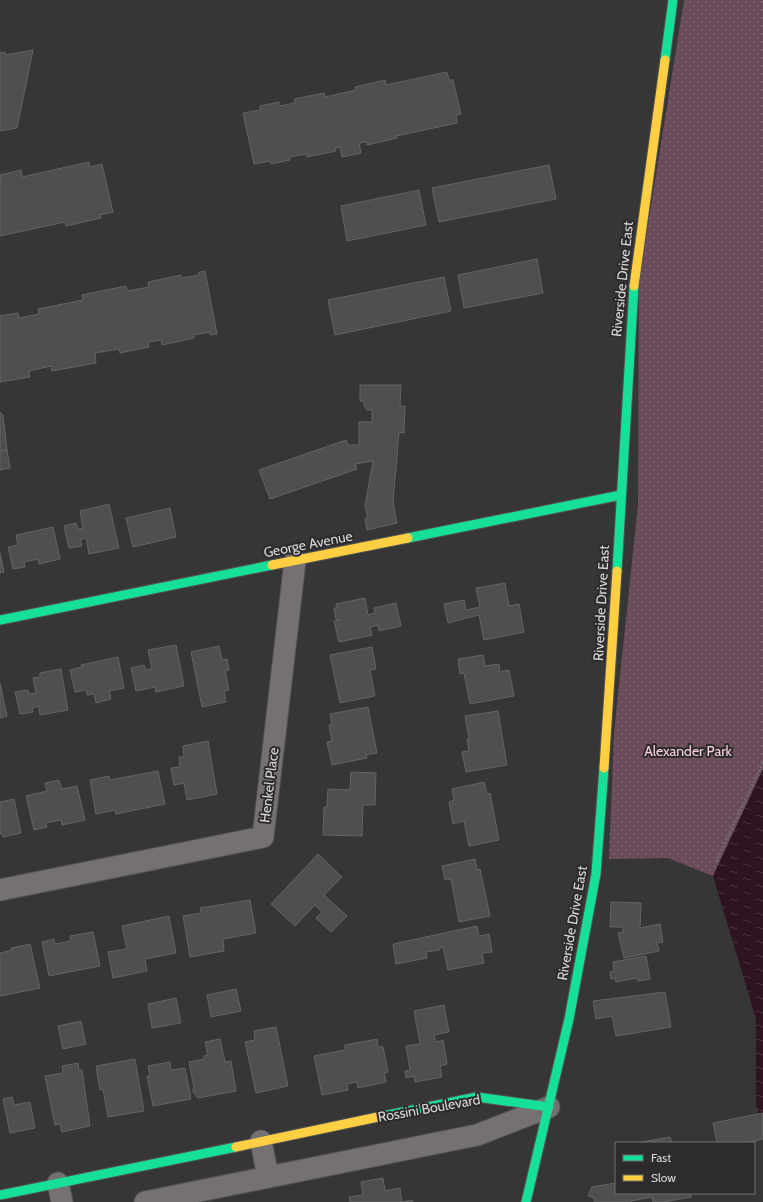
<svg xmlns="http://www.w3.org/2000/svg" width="763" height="1202" font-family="Cabin,sans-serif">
<defs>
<pattern id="park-dots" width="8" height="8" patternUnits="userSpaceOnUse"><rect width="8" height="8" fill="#6a4b59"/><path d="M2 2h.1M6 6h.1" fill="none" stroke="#7f6470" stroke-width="1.8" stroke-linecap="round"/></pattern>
<pattern id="water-ripples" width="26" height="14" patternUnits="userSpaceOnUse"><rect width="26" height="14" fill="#2e1320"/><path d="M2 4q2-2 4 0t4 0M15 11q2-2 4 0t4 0" fill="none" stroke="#4c3540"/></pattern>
</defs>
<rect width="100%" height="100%" fill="#373636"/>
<path fill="url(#park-dots)" d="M684 0H763V769L713 876 668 858 609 859 614 733 638 505 639 281Z"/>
<path fill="url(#water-ripples)" d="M763 769V1131L756 1104V1019L713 876Z"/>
<path fill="#504f4f" stroke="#656364" d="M33 50 17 128 0 131V53L5 52V55Z
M447 72 449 80H453L461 114 456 115 457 123 396 136 397 138 367 145V142L359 143 361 153 342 157 340 147 335 148 336 151 307 157 306 154 290 157V160L271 164 270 161 254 164 243 113 260 110V106L279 102V106L295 103 294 99 324 93 325 97 356 90 355 87 385 80 386 85Z
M89 162 90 167 102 164 113 212 100 215 101 218 66 226 65 222 0 236V182H1L0 175 21 170 22 177Z
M549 165 556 199 439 222 432 188Z
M419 190 426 225 347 241 341 206Z
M537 259 543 293 464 308 458 275Z
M205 271 217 334 210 335V332L193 335 194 338 162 345 161 340 148 342 149 347 120 353 119 349 95 353 96 363 52 371 51 366 29 371 30 377 0 382V316L18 313 19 318 39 314 38 309 83 300 82 295 126 286 127 291 149 287 148 282 181 275 182 278 199 275V272Z
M444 277 451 311 335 335 328 300Z
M360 385H401L400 406H405L404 433 399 432 393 503 397 523 367 530 365 518H368L365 506 373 461 355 464 357 469 270 499 259 470 346 440 348 445H359V422H372V410H367L364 406V401H360Z
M0 412 3 415 7 450 0 451Z
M7 450 10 468 0 470V451Z
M109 504 119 548 89 554 86 538 80 540 82 546 69 548 64 526 76 523 78 529 83 528 80 511Z
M170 508 176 537 133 547 126 518Z
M53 527 60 559 39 564 38 559 24 562 25 567 13 569 8 547 18 545 16 535Z
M0 553 4 572 0 573Z
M505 583 509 606 519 604 524 632 484 640 479 615 448 623 444 604 464 600 466 610 480 607 476 588Z
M365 598 368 615 375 613 374 608 396 603 401 626 379 631 378 625 370 627 372 635 339 642 334 621 340 620 336 619 334 608H337L336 604Z
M176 645 184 686 156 692 155 687 136 691 131 668 144 665 145 670 152 669 148 650Z
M219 646 222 660 227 659 229 670 225 671 229 690 224 691 226 702 202 707 191 652Z
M372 647 376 669 370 670 375 696 340 703 330 655Z
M483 655 485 666 499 664 500 672 509 670 514 696 470 704 464 673 460 674 458 659Z
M118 657 124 688 109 691 111 699 96 703 94 694 87 695 86 690 75 692 70 670 82 667 81 665Z
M61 669 68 710 40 715 39 706 32 708 33 712 20 714 15 692 28 690 29 694 36 693 33 678 40 677V673Z
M0 683 7 716 0 718Z
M368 707 377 753 366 755 367 758 332 765 327 742 332 741 329 725H332L330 714Z
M498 711 507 765 466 772 462 752 469 751 467 739H469L465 716Z
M208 741 217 794 187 800 184 783 174 785 171 768 180 767 179 757H184L183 746Z
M158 771 165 804 116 814 115 810 96 814 90 780 109 776 110 780Z
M351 772 376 773 375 805H363L362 836 323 835 324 807H327L328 789 350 790Z
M59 780 62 789 77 786 85 820 62 825 61 820 46 823 47 827 34 830 26 796 47 791 45 783Z
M484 782 487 794 490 793 499 840 469 846 464 821 453 824 449 802 454 800 452 789Z
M14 799 21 833 3 837 2 834H0V802Z
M318 854 342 877 324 895 347 916 331 932 316 918 322 912 315 905 295 926 271 904Z
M475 859 477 870 480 869 490 916 459 922 451 879 445 880 442 866Z
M250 900 256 933 223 939 224 951 190 957 183 916 201 913 200 908Z
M611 902 641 903 640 928 660 924 663 942 657 943 659 951 624 958 618 933 623 932V927H610Z
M169 916 176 953 145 959 147 971 113 978 108 952 127 949 122 926Z
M477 926 479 936 489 934 492 952 482 953 484 963 448 970 443 947H440V950L426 952 427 958 396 964 393 944Z
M93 932 100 966 49 976 42 942 54 939 55 944 71 941 70 936Z
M30 944 40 988 0 996V953L12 950 11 948Z
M646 956 650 979 638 981 637 978 616 982 615 978 611 979 610 972 614 971 613 962Z
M236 989 241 1011 211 1017 207 995Z
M665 992 671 1027 616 1036 612 1016 596 1019 593 1001Z
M176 998 181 1023 152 1028 148 1004Z
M444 1005 449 1032 434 1035 436 1042 443 1040 447 1064 440 1066 442 1077 415 1082 414 1076 406 1078 405 1071 410 1070 406 1046 420 1044 414 1011Z
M81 1021 86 1044 63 1049 58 1026Z
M276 1027 288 1086 256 1093 245 1042 255 1040 254 1031Z
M220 1039 225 1062 231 1061 236 1091 198 1098 193 1092V1088H194L189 1062 204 1059V1056L208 1055 205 1042Z
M377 1039 378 1047H383L388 1072 384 1073 386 1082 358 1088 357 1082 347 1084 348 1090 322 1095 314 1056 345 1050V1045Z
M135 1059 144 1111 108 1117 103 1089 100 1090 96 1066Z
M170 1062 171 1070 185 1068 191 1099 153 1106 147 1076H150L148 1066Z
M78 1063 79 1070H82L90 1126 62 1132 60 1124 55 1125 45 1076 63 1073 62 1066Z
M12 1097 14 1105 30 1102 35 1128 10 1133 3 1099Z
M763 1113V1139L744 1143H717L713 1123Z
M670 1137 672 1143H636Z
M383 1178 385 1191 400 1188 402 1202 412 1200 413 1202H350L349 1197 363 1195 361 1182Z
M616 1183V1193H690L691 1197 663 1202H653L652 1197 631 1201 632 1202H594V1198L588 1196 592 1187Z"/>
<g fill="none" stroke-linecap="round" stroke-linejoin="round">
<defs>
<path id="street" d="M0 890 263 837 295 561
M261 1141 268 1177
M58 1183 62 1202
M145 1202 477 1135 549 1107"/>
<path id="fast" d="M665 60 673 0
M408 538 621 495
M617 571 634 286
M0 620 272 565
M378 1117 477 1097 549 1107
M0 1195 236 1147
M526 1202 569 1019 596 874 604 768"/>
<path id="slow" d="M634 286 665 60
M272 565 408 538
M604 768 617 571
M236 1147 378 1117"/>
</defs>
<use href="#street" stroke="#545353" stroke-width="23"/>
<use href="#fast" stroke="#545353" stroke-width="11"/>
<use href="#slow" stroke="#545353" stroke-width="11"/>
<path stroke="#716d6e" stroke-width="2.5" stroke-dasharray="2 2" stroke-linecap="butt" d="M716 862 763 762"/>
<use href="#street" stroke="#757172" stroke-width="21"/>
<use href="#fast" stroke="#16e098" stroke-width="9"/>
<use href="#slow" stroke="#ffcf43" stroke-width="9"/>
</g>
<g text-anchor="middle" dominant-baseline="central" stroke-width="4" stroke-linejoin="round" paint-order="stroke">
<g font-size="14" fill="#d8d6d7" stroke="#2e2b2c">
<text transform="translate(622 279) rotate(-84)">Riverside Drive East</text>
<text transform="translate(308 544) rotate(-11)">George Avenue</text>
<text transform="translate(601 603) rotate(-87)">Riverside Drive East</text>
<text transform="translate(269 785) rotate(-83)">Henkel Place</text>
<text transform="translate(572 923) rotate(-80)">Riverside Drive East</text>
<text transform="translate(429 1108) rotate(-10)">Rossini Boulevard</text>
</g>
<g font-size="14" fill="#f8cfe0" stroke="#2e2b2c">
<text x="688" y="751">Alexander Park</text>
</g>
</g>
<rect x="615" y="1142" width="140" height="52" fill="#2e2b2c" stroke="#726f70"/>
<rect x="623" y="1155" width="20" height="6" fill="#16e098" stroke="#726f70"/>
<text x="651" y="1162" font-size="12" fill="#d8d6d7">Fast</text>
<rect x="623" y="1175" width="20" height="6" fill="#ffcf43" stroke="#726f70"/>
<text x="651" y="1182" font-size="12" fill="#d8d6d7">Slow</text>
</svg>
